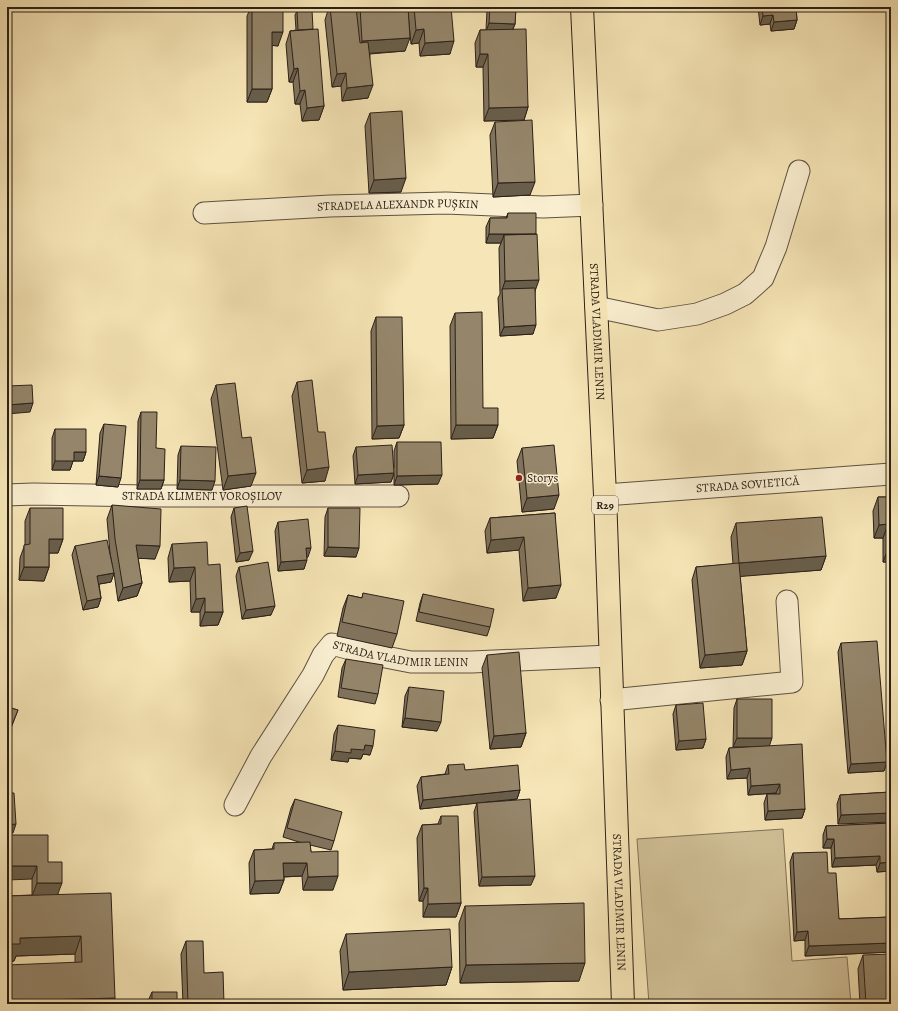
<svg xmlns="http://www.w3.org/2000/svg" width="898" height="1011" font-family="Alegreya,serif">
<rect width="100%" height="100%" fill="#f6e5b6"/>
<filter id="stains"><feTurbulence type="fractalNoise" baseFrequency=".005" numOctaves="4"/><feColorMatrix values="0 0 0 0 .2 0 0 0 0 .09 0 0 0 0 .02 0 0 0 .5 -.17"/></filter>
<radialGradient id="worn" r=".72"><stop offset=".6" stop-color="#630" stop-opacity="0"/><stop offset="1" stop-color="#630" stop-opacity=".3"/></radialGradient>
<path fill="#d3c49b" stroke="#7f725a" d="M783 829 792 961 847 957 851 1004H649L637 839Z"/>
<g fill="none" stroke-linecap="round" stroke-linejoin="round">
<defs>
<g id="street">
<path id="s1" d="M204 213 330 206 446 203 543 207 592 205"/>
<path d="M596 307 658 320 697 314 725 304 745 294 763 278 776 247 799 171"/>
<path id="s2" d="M7 495 33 494 147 496H398"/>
<path id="s3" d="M605 495 891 474"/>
<path d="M611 700 792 682 787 601"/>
<path id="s4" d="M235 805 261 756 313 675 323 655 332 644 365 653 411 662H472L610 656"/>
</g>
<g id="primary">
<path id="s5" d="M582 7 605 495 623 1004"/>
</g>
</defs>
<use href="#street" stroke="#5e5140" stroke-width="23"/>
<use href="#primary" stroke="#2b2019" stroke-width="24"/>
<use href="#street" stroke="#f9eed0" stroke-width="21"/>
<use href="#primary" stroke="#f6e5b6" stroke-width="22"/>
</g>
<path fill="#80735c" stroke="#2b2019" d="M251 7H283L278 46 272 45V89L267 102H247V16Z
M329 7H356L357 10 358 7H408L405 51 370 54 368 98 342 101 341 86 332 87 325 20Z
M411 7H451L450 54 420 56 419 43 411 44 408 13Z
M474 7H516L515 24 513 29 528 107 524 120 484 121 483 67H476L475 43 480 30H486L487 10H474Z
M758 7H796L797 20 794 29 771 31 770 24 760 25Z
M297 11 313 29 324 106 319 120 302 121 300 104H295L293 82H289L286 44 290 31 296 30 295 15Z
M370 113 401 192 369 193 365 126Z
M495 122 530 195 493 197 490 135Z
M508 213 535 291 533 334 500 336 498 298 500 294 499 248 501 243H486V227L490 218H506Z
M455 313 483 408 498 425 493 438 451 439 450 326Z
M376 317 404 425 399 438 372 439 371 331Z
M297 382 318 432 325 481 302 483 292 396Z
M216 385 242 438 251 486 223 490 211 399Z
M141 412 156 448 164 480 161 489H137L138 421Z
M104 424 118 487 96 485 100 433Z
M55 429 86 452 83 461H73L70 470H52V438Z
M397 442 438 484 394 485V474L391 482 355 484 353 456 356 447 394 468V451Z
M181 446 212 490 177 489 178 455Z
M522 448 554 509 522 512 517 461Z
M878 497H891V562H883V538H874L873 511Z
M112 505 155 559 138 558 142 583 137 596 118 601 114 573 111 582 99 584 101 598 98 607 83 610 72 555 75 546 112 564 110 553 107 519Z
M30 508 63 539 58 553H49V567L44 581 19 580 20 558 25 544V521Z
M234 508 249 560 236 562 231 517Z
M328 508 356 557 324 556 325 517Z
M555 513 556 598 523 601 519 550 487 553 485 531 490 518Z
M278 522 308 557H307L304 569 278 571 275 531Z
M736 523 826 556 821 570 740 576 747 651 742 665 700 668 692 580 696 567 733 564 731 537Z
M172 544 208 565 223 612 218 625 200 626V612H191L190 581 169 582 168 558Z
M239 567 271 615 242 619 236 576Z
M363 593 397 634 392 648 337 636 343 608 348 595 362 598Z
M423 594 490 627 487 636 416 621 420 603Z
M841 643 887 762 884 771 848 773 838 652Z
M487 655 526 733 521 747 490 749 482 668Z
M346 659 378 694 375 704 338 697 342 668Z
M409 687 437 731 402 727 405 696Z
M737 699 769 746 805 809 802 818 765 820 764 803 767 794H776V793L748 795 747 778 727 779 726 757 729 748 756 747H733L734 708Z
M676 705 706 739 703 748 676 750 673 714Z
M7 707 18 710 8 736H7Z
M338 725 370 755 363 754 361 759 349 758 348 762 331 760 334 734Z
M448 765 465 770 520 790 517 799 484 802 531 885 479 886 474 812 477 803 420 809 417 786 421 777 445 774Z
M891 792 838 824 837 804 840 795Z
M295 799 334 841 331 850 310 845 311 852 333 890H303L302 876 284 877V880L279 893 250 894 249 863 254 850 272 849 274 843H302L283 837 291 808Z
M441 816 461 903 456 917H423V901H419L417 838 422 825 438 824Z
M891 823V871L877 872 876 865 832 867 831 848H823V835L826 826Z
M7 835 48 862 58 894 115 998 113 1004H7L75 963V954L16 956 14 961 7 962V896L32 895V879Z
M793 853 828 873 839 919 891 917V952L805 956V940L794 941 790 862Z
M465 906 579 981 460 983 459 923Z
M346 934 452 967 446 985 343 990 340 951Z
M186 941 204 973 224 1004H183L181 954Z
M863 955 891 1004H860L858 969Z
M152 992 177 1004H148V1001Z"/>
<path fill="#685e4b" stroke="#2b2019" d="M475 7H488L487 10H474Z
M773 15 770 24 760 25 763 16Z
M797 20 794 29 771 31 774 22Z
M489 23 515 24 511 33 486 32Z
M424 29 419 43 411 44 416 30Z
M272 32H283L278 46 267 45Z
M410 38 405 51 358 54 362 41Z
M454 41 450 54 420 56 425 43Z
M480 54H488L483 67H476Z
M298 68 293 82H289L294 69Z
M346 73 341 86 332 87 337 74Z
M373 85 368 98 342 101 347 88Z
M252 89H272L267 102H247Z
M305 90 300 104H295L300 91Z
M324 106 319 120 302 121 307 108Z
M528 107 524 120 484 121 489 108Z
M406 178 401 192 369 193 374 180Z
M535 182 530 195 493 197 498 183Z
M489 234H536L504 235 501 243H486Z
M539 280 534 294 502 290 505 281Z
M536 325 533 334 500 336 504 327Z
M33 403 30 412 7 414V405Z
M404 425 399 438 372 439 377 426Z
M456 425H498L493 438 451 439Z
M74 452H86L83 461H73L70 470H52L55 461Z
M329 467 325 481 302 483 307 470Z
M256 473 251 486 223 490 228 476Z
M394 473 391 482 355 484 358 475Z
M442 475 438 484 394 485 397 476Z
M99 476 121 478 118 487 96 485Z
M140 480H164L161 489H137Z
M180 480 215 481 212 490 177 489Z
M559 495 554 509 522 512 527 498Z
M888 524 883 538H874L879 525Z
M524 537 519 550 487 553 491 540Z
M49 539H63L58 553H44Z
M136 545 160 546 155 559 131 558Z
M328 547 359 548 356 557 324 556Z
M306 548H311L308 557H303Z
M888 549H891V562H883Z
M253 551 249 560 236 562 240 553Z
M826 556 821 570 734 577 739 563Z
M307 560 304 569 278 571 281 562Z
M24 567H49L44 581 19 580Z
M195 567 190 581 169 582 174 568Z
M114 573 111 582 94 585 97 576Z
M142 583 137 596 118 601 123 588Z
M561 585 556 598 523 601 528 588Z
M101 598 98 607 83 610 87 601Z
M205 598 200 612H191L196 599Z
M275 606 271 615 242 619 246 610Z
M205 612H223L218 625 200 626Z
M747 651 742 665 700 668 705 655Z
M405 718 441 722 437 731 402 727Z
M526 733 521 747 490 749 494 736Z
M737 738H772L769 747H733Z
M706 739 703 748 676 750 679 741Z
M365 745 373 746 370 755 363 754 361 759 349 758 348 762 331 760 335 751Z
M887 762 884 771 848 773 851 764Z
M750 768 747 778 727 779 731 770Z
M780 784 776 793 748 795 751 786Z
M520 790 517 799 420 809 423 800Z
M805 809 802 818 765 820 768 811Z
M891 813V822L838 824 841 815Z
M16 824 13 833 7 834V825Z
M827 839H834L831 848H823Z
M880 856 876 865 832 867 835 858Z
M891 862V871L877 872 880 863Z
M283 863H307L302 876 279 877Z
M7 866H37L32 879 7 880Z
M338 876 333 890H303L308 877Z
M535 876 531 885 479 886 482 877Z
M284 880 279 893 250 894 255 881Z
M37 883H62L57 896H32Z
M424 888H428L423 901H419Z
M461 903 456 917H423L428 904Z
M808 931 805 940 794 941 797 932Z
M81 936 75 954 16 956 14 961 7 962V944L20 938Z
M891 943V952L805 956 809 946Z
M585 963 579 981 460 983 466 965Z
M452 967 446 985 343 990 349 972Z
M115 998 113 1004H7V1001Z"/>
<path fill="#95866b" stroke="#2b2019" d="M252 7H283V32H272V89H252Z
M330 7H356L360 43 368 42 373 85 347 88 346 73 337 74Z
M360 7H408L410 38 362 41Z
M414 7H451L454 41 425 43 424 29 416 30Z
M490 7H516L515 24 489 23Z
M762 7H796L797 20 774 22 773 15 763 16Z
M312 10 313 29 298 30 297 11Z
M318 29 324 106 307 108 305 90 300 91 298 68 294 69 290 31Z
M526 29 528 107 489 108 488 54H480V30Z
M402 111 406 178 374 180 370 113Z
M532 120 535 182 498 183 495 122Z
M508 213H536V234H489L490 218H507Z
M537 234 539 280 505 281 504 235Z
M535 288 536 325 504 327 502 289Z
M482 312 483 408H498V425H456L455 313Z
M376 317H402L404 425 377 426Z
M312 380 318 432H325L329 467 307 470 297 382Z
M235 383 242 438 251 437 256 473 228 476 216 385Z
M32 385 33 403 7 405V386Z
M141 412H157L156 448 165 449 164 480H140Z
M104 424 126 426 121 478 99 476Z
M55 429H86V452H74V461H55Z
M397 442H441L442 475 397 476Z
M392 445 394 473 358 475 356 447Z
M554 445 559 495 527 498 522 448Z
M181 446 216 447 215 481 180 480Z
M878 497H891V549H888V524L879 525Z
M112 505 161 509 160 546 136 545 142 583 123 588 115 539Z
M247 506 253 551 240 553 234 508Z
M30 508H63V539H49V567H24V545L30 544Z
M328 508H360L359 548 328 547Z
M555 513 561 585 528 588 524 537 491 540 490 518Z
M822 517 826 556 739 563 736 523Z
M308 519 311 548H306L307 560 281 562 278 522Z
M107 540 114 573 97 576 101 598 87 601 75 546Z
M207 542 208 565 220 564 223 612H205V598L196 599 195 567 174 568 172 544Z
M268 562 275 606 246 610 239 567Z
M739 563 747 651 705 655 696 567Z
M363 593 404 601 397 634 342 622 348 595 362 598Z
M423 594 494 609 490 627 419 612Z
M877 641 887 762 851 764 841 643Z
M519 652 526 733 494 736 487 655Z
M346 659 383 665 378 694 341 688Z
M409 687 444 691 441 722 405 718Z
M737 699H772V738H737Z
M703 703 706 739 679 741 676 705Z
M7 707 18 710 11 727 7 725Z
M338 725 375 730 373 746 365 745 364 750 351 749V753L335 751Z
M802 744 805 809 768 811 767 794H780V784L751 786 750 768 731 770 729 748Z
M464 764 465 770 518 765 520 790 423 800 421 777 449 774 448 765Z
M891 792V813L841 815 840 795Z
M7 793H14L16 824 7 825Z
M295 799 342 812 334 841 287 828Z
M530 799 535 876 482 877 477 803Z
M441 816H458L461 903 428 904V888H424L422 825 441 824Z
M891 823V862L880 863V856L835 858 834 839H827L826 826Z
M7 835H48V862H62V883H37V866H7Z
M310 842 311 852 338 851V876L308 877 307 863H283L284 880 255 881 254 850 274 849V843Z
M827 852 828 873H836L839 919 891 917V943L809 946 808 931 797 932 793 853Z
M111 893 115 998 7 1001V965L82 962 81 936 20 938V944H7V896Z
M584 903 585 963 466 965 465 906Z
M450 929 452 967 349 972 346 934Z
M186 941H203L204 973 223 972 224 1004H188Z
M891 954V1004H866L863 955Z
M152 992H177V1004H152Z"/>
<circle fill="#8f2418" stroke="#f9eed0" stroke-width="1.5" cx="519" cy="478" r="4"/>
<g text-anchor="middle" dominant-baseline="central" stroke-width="3" stroke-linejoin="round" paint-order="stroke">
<rect fill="#f9eed0" stroke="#695e50" stroke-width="1" x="592" y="496" width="26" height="18" rx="3"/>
<g font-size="11" font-weight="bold" fill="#2b2019">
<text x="605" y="505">R29</text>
</g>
<g font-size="12" fill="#2b2019" stroke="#f9eed0">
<text stroke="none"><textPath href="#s1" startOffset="194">STRADELA ALEXANDR PUȘKIN</textPath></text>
<text stroke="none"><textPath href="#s5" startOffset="325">STRADA VLADIMIR LENIN</textPath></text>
<text stroke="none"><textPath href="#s3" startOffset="143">STRADA SOVIETICĂ</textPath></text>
<text stroke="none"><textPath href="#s2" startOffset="195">STRADA KLIMENT VOROȘILOV</textPath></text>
<text stroke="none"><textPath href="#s4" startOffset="258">STRADA VLADIMIR LENIN</textPath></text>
<text stroke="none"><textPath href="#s5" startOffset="896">STRADA VLADIMIR LENIN</textPath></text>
</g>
<g font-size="12" fill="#2b2019" stroke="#f9eed0" text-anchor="start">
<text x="527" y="478">Storys</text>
</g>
</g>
<rect width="898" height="1011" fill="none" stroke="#f6e5b6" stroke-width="24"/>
<rect x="8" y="8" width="882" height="995" fill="none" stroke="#2b2019" stroke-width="2"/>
<rect x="12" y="12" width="874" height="987" fill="none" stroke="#2b2019"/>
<rect width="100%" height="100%" filter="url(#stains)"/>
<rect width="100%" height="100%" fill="url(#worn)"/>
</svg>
